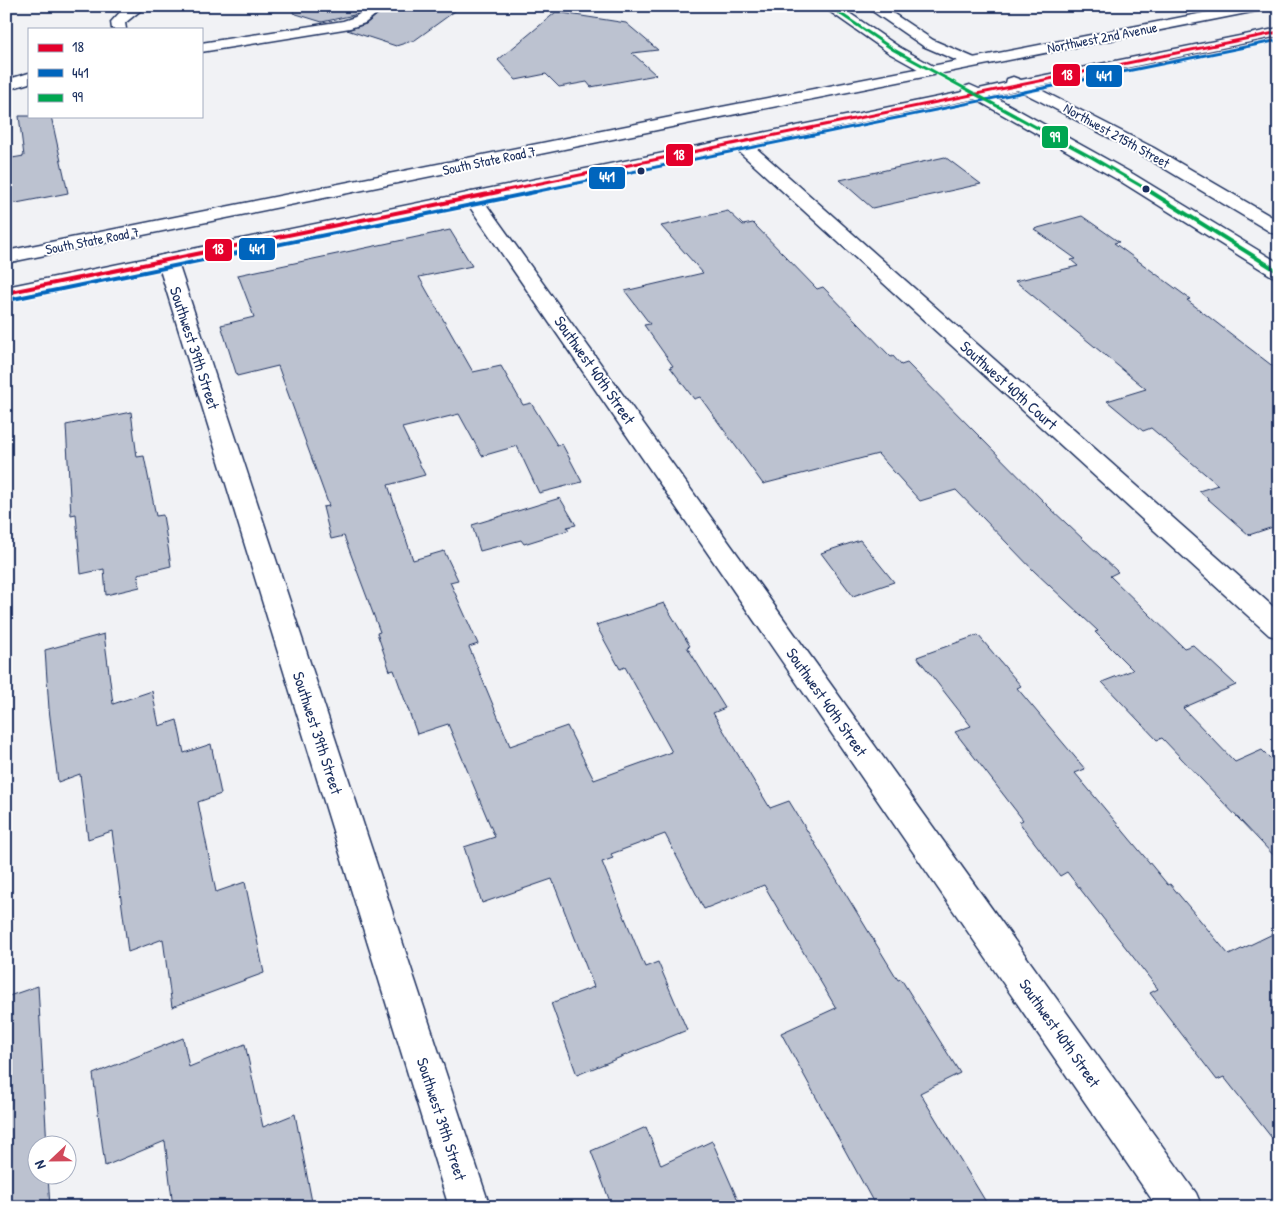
<svg xmlns="http://www.w3.org/2000/svg" width="1285" height="1213" font-family="'Patrick Hand',sans-serif">
<rect width="100%" height="100%" fill="#f1f2f5"/>
<filter id="ink" filterUnits="userSpaceOnUse"><feTurbulence type="fractalNoise" baseFrequency=".02" numOctaves="2"/><feDisplacementMap in="SourceGraphic" scale="10" xChannelSelector="R" yChannelSelector="G"/><feConvolveMatrix kernelMatrix="1 2 1 2 8 2 1 2 1" color-interpolation-filters="sRGB"/></filter>
<g filter="url(#ink)">
<path fill="#bcc2d0" stroke="#1b2f5e" d="M294 6H366L354 15 322 22 293 13Z
M388 6H462L415 40 396 46 347 30 366 24Z
M556 12 626 23 658 50 632 53 656 75 591 87 587 82 559 87 546 74 516 80 498 60Z
M19 116H51L68 193 6 205V159L24 156Z
M945 157 981 184 872 208 840 180Z
M728 211 743 225 753 223 817 289 823 287 891 357 893 356 901 365 907 363 1050 508 1118 572 1110 576 1184 648 1193 645 1236 685 1183 708 1235 762 1262 750 1279 767V861L1162 738 1157 740 1102 682 1133 670 1095 632 1098 631 1034 571 956 490 920 501 878 454 763 484 700 397 694 399 670 367 673 366 644 325 650 324 625 291 703 273 661 226Z
M1082 216 1119 242 1114 243 1190 299 1187 300 1279 371V525L1249 535 1199 491 1218 485 1151 428 1143 431 1107 401 1146 389 1015 281 1078 266 1071 260 1076 259 1034 229Z
M450 230 472 266 419 277 473 372 501 366 523 405 531 403 557 445 562 444 582 482 539 493 517 446 482 456 459 414 402 428 425 475 388 485 413 560 444 551 458 580 450 582 478 644 469 647 510 746 567 726 594 780 672 752 625 667 620 669 596 625 664 603 690 646 687 647 725 708 713 713 770 808 789 801 898 980 901 979 960 1073 920 1093 989 1207H876L781 1033 836 1008 764 885 704 909 665 834 611 854 613 858 602 862 645 967 658 962 687 1030 577 1075 551 1003 594 987 552 879 482 903 464 847 495 837 448 724 417 734 394 670 390 671 377 633 380 632 344 536 331 539 323 507 329 506 278 366 237 376 221 325 254 317 238 275Z
M131 412 137 457 144 456 156 516 163 515 171 566 138 574 140 587 106 595 104 569 81 574 76 514 71 515 66 425Z
M560 498 576 525 567 527 569 530 524 544 521 540 480 551 472 525Z
M860 540 894 582 853 596 821 553Z
M104 634 113 704 152 691 159 726 177 720 184 753 211 744 221 794 198 802 216 892 245 882 264 973 172 1007 163 939 128 952 112 831 88 839 80 774 58 782 49 709 45 650Z
M978 635 1021 686 1017 688 1085 769 1075 773 1168 885 1170 884 1229 955 1279 931V1147L1224 1077 1217 1080 1150 993 1158 989 1067 872 1060 876 1019 822 1023 820 955 732 971 726 917 657Z
M38 986 47 1146H38V1176H48L50 1207H6V997Z
M183 1038 189 1067 245 1044 263 1127 295 1114 313 1207H173L165 1141 105 1166 93 1074Z
M646 1127 661 1165 712 1141 741 1207H612L591 1151Z"/>
<g fill="none" stroke-linecap="round" stroke-linejoin="round">
<defs>
<path id="street" d="M128 6H146L125 23 126 29H112L111 22 122 10Z
M370 6H386L365 23 350 28 201 52V43L343 21 355 17Z
M29 73V83L6 90V80Z
M740 138 746 139 1279 612V638L1269 635 734 147 731 143 734 139Z
M472 192 478 193 1196 1193 1202 1207H1157L463 197 466 193Z
M167 254 174 256 177 260 490 1207H449L157 260 160 256Z"/>
<path id="secondary" d="M822 6H839L899 47 935 67 938 70 935 73H925L889 53Z
M865 6H882L933 40 977 59 980 62 977 65H967L923 46Z"/>
<path id="primary" d="M1239 6H1269L1262 10 696 122 6 263V251L696 112Z
M1279 28V36L1035 87 1154 148 1279 221V235L1272 233 1142 155 1042 102 1018 90 993 96 1133 174 1279 263V278L1272 276 1120 181 975 99 6 299V287L963 92 962 90 964 87 970 85 979 89 1006 83 1007 79 1013 77 1021 80Z"/>
</defs>
<use href="#street" stroke="#1b2f5e" stroke-width="3"/>
<use href="#secondary" stroke="#1b2f5e" stroke-width="3"/>
<use href="#primary" stroke="#1b2f5e" stroke-width="3"/>
<use href="#street" fill="#fff" fill-rule="evenodd"/>
<use href="#secondary" fill="#fff" fill-rule="evenodd"/>
<use href="#primary" fill="#fff" fill-rule="evenodd"/>
<defs>
<path id="bus-1-far1" d="M492 193 1279 32"/>
<path id="bus-1" d="M6 293 498 192"/>
<path id="bus-2-far1" d="M529 193 1279 40"/>
<path id="bus-2" d="M8 300 535 192"/>
<path id="bus-3-far1" d="M829 6 894 50 1093 158 1153 193"/>
<path id="bus-3" d="M1151 192 1279 272"/>
</defs>
<use href="#bus-1-far1" stroke="#fff" stroke-width="5"/>
<use href="#bus-1" stroke="#fff" stroke-width="7"/>
<use href="#bus-2-far1" stroke="#fff" stroke-width="5"/>
<use href="#bus-2" stroke="#fff" stroke-width="7"/>
<use href="#bus-3-far1" stroke="#fff" stroke-width="5"/>
<use href="#bus-3" stroke="#fff" stroke-width="7"/>
<use href="#bus-1-far1" stroke="#e4002b" stroke-width="3"/>
<use href="#bus-1" stroke="#e4002b" stroke-width="4"/>
<use href="#bus-2-far1" stroke="#0065bd" stroke-width="3"/>
<use href="#bus-2" stroke="#0065bd" stroke-width="4"/>
<use href="#bus-3-far1" stroke="#00a651" stroke-width="3"/>
<use href="#bus-3" stroke="#00a651" stroke-width="4"/>
</g>
</g>
<g fill="#1b2f5e" stroke="#fff" stroke-width="2">
<circle cx="641" cy="171" r="4.5"/>
<circle cx="1146" cy="189" r="4.5"/>
</g>
<g text-anchor="middle" dominant-baseline="central" stroke-width="4" stroke-linejoin="round" paint-order="stroke">
<g font-size="14" fill="#1b2f5e" stroke="#fff">
<text transform="translate(1102 37) rotate(-11)">Northwest 2nd Avenue</text>
<text transform="translate(1117 135) rotate(29)">Northwest 215th Street</text>
<text transform="translate(489 160) rotate(-12)">South State Road 7</text>
<text transform="translate(92 240) rotate(-11)">South State Road 7</text>
</g>
<g font-size="16" fill="#1b2f5e" stroke="#fff">
<text transform="translate(195 348) rotate(72)">Southwest 39th Street</text>
<text transform="translate(595 370) rotate(55)">Southwest 40th Street</text>
<text transform="translate(1009 385) rotate(42)">Southwest 40th Court</text>
<text transform="translate(827 702) rotate(55)">Southwest 40th Street</text>
<text transform="translate(318 733) rotate(72)">Southwest 39th Street</text>
<text transform="translate(1060 1033) rotate(55)">Southwest 40th Street</text>
<text transform="translate(442 1119) rotate(72)">Southwest 39th Street</text>
</g>
</g>
<g stroke="#fff" stroke-width="2">
<rect x="1052" y="63" width="29" height="24" rx="5" fill="#e4002b"/>
<rect x="1085" y="64" width="38" height="24" rx="5" fill="#0065bd"/>
<rect x="1041" y="125" width="28" height="24" rx="5" fill="#00a651"/>
<rect x="665" y="143" width="29" height="24" rx="5" fill="#e4002b"/>
<rect x="588" y="166" width="38" height="24" rx="5" fill="#0065bd"/>
<rect x="238" y="237" width="38" height="24" rx="5" fill="#0065bd"/>
<rect x="204" y="238" width="29" height="24" rx="5" fill="#e4002b"/>
</g>
<g font-size="14" text-anchor="middle" font-weight="bold" fill="#fff">
<text x="1067" y="80">18</text>
<text x="1104" y="81">441</text>
<text x="1055" y="142">99</text>
<text x="679" y="160">18</text>
<text x="607" y="182">441</text>
<text x="257" y="254">441</text>
<text x="218" y="254">18</text>
</g>
<rect width="1285" height="1213" fill="none" stroke="#fff" stroke-width="25"/>
<rect x="12" y="12" width="1260" height="1188" fill="none" stroke="#1b2f5e" stroke-width="2" filter="url(#ink)"/>
<rect x="28" y="28" width="175" height="90" fill="#ffffff" stroke="#a4acbf"/>
<rect x="38" y="44" width="25" height="8" fill="#e4002b" stroke="#a4acbf"/>
<text x="72" y="52" font-size="15" fill="#1b2f5e">18</text>
<rect x="38" y="69" width="25" height="8" fill="#0065bd" stroke="#a4acbf"/>
<text x="72" y="78" font-size="15" fill="#1b2f5e">441</text>
<rect x="38" y="94" width="25" height="8" fill="#00a651" stroke="#a4acbf"/>
<text x="72" y="102" font-size="15" fill="#1b2f5e">99</text>
<g transform="translate(52 1160) rotate(248)"><circle r="24" fill="#ffffff" stroke="#a4acbf"/>
<path d="M0-4L9 19L0 12L-9 19Z" fill="#d1495b"/>
<text y="-8" font-size="14" font-weight="bold" text-anchor="middle" fill="#1b2f5e">N</text>
</g>
</svg>
